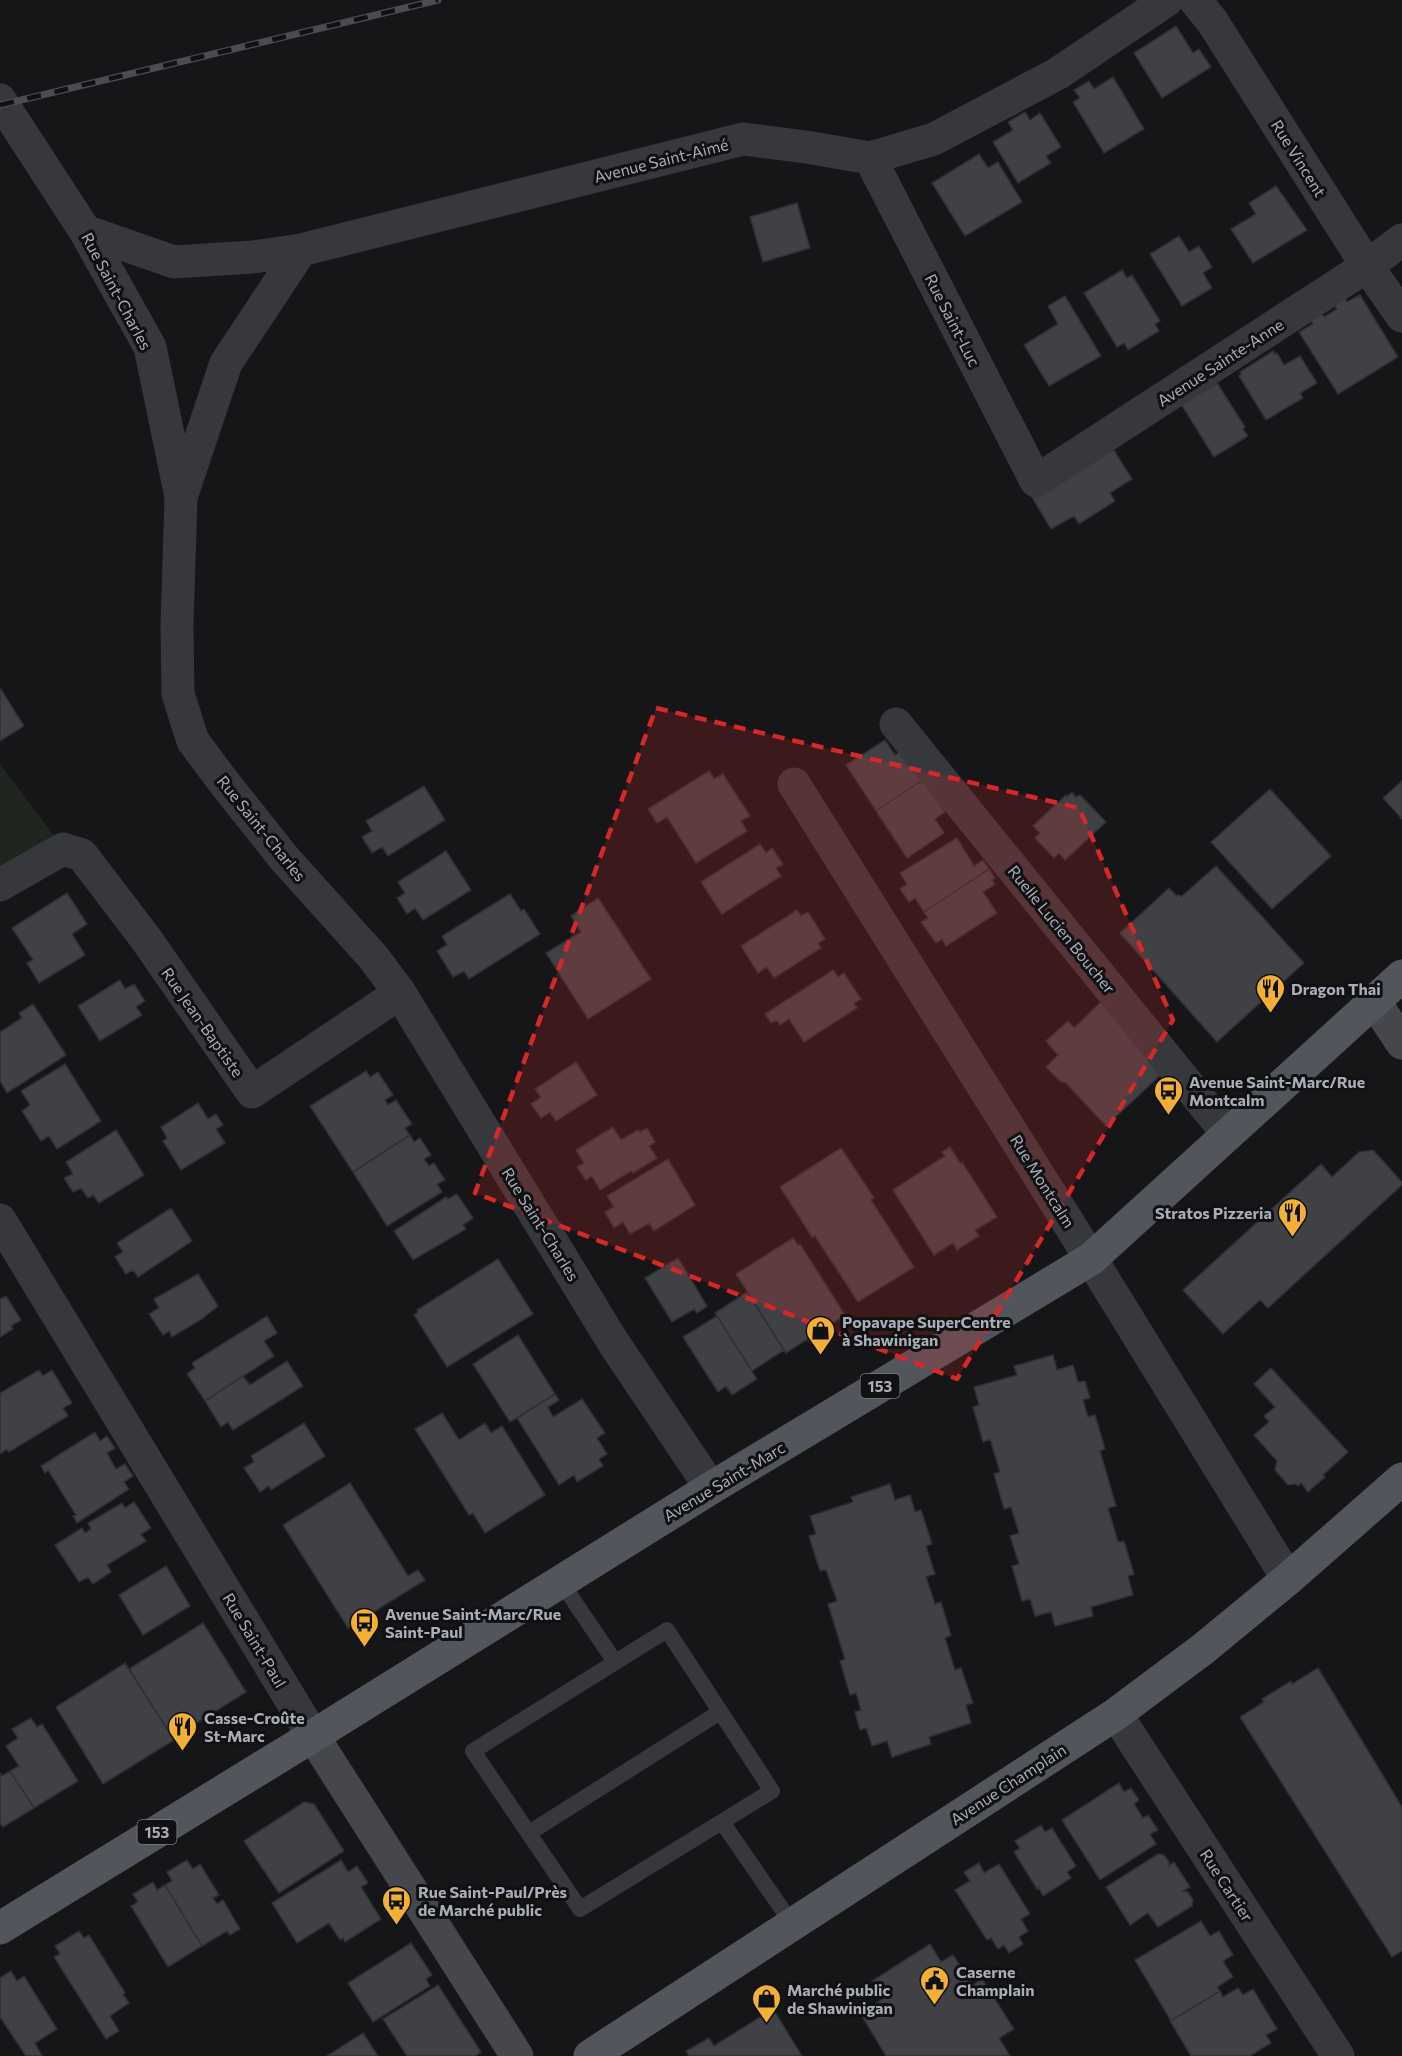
<svg xmlns="http://www.w3.org/2000/svg" width="1402" height="2056" font-family="Commissioner,sans-serif">
<rect width="100%" height="100%" fill="#161618"/>
<path fill="#1e261f" d="M0 764 61 845 0 882Z"/>
<path fill="#404145" stroke="#303034" stroke-width="1.5" d="M1176 26 1193 53 1199 49 1211 67 1162 98 1134 53Z
M1113 77 1144 129 1104 153 1073 102 1080 98 1074 90 1089 81 1094 89Z
M1025 112 1030 120 1040 113 1061 147 1046 156 1051 163 1018 183 993 142 1013 130 1008 122Z
M979 154 988 168 998 162 1022 202 965 236 932 183Z
M1276 186 1307 230 1253 263 1231 229 1256 214 1249 203Z
M797 203 810 248 763 262 750 217Z
M1179 236 1189 252 1199 246 1212 267 1203 273 1212 288 1182 306 1150 254Z
M1122 270 1127 278 1132 275 1160 321 1155 324 1159 331 1128 350 1124 343 1117 347 1084 293Z
M1360 295 1398 357 1338 394 1299 332 1313 324 1310 319 1321 312 1324 317 1337 309 1333 304 1345 298 1347 302Z
M1065 296 1101 356 1049 386 1024 345 1058 324 1048 306Z
M1273 351 1275 354 1277 353 1284 365 1300 356 1317 383 1300 393 1303 398 1266 420 1239 376 1241 374 1240 372Z
M1217 383 1245 427 1243 429 1248 436 1214 457 1181 404Z
M1107 439 1132 479 1110 493 1115 501 1079 524 1074 516 1051 529 1027 489Z
M0 688 24 726 0 741Z
M885 740 895 755 904 749 924 779 876 811 846 765Z
M709 771 714 779 723 774 750 816 741 821 747 831 696 863 667 817 657 823 648 809Z
M924 779 945 812 935 819 944 833 907 858 876 811Z
M1402 781V819L1383 798Z
M424 786 445 820 388 856 382 847 372 853 362 837 372 831 366 821Z
M1270 789 1331 856 1272 909 1211 842Z
M1072 792 1076 797 1080 795 1106 822 1065 860 1059 853 1054 858 1035 838 1040 833 1033 826 1066 795 1067 797Z
M957 838 974 866 983 860 989 869 924 912 915 898 909 902 900 889 907 884 900 873Z
M760 844 766 853 772 848 783 864 776 868 781 876 722 914 701 882Z
M446 851 471 890 423 920 415 908 407 914 397 898 405 893 398 882Z
M1216 866 1304 963 1217 1042 1120 933 1169 888 1177 896 1179 895 1181 897Z
M989 869 995 878 992 880 995 884 983 892 997 913 946 946 942 939 936 943 921 922 928 918 924 912Z
M67 893 87 924 72 934 85 955 39 983 27 963 33 960 12 928Z
M510 894 521 911 524 909 540 934 469 979 464 971 453 977 437 951 447 945 442 936Z
M598 898 651 979 588 1019 546 953 581 932 571 916Z
M797 910 801 916 808 912 825 939 818 943 821 948 774 978 767 967 758 973 741 946Z
M833 970 838 977 844 973 861 999 854 1003 857 1008 804 1042 789 1019 780 1025 776 1020 771 1023 765 1014Z
M120 980 125 989 134 984 145 1001 136 1007 142 1015 100 1041 78 1006Z
M1103 1000 1167 1069 1106 1126 1066 1083 1060 1081 1046 1067 1058 1055 1046 1041 1068 1021 1074 1028Z
M33 1004 66 1055 7 1093 0 1081V1032L22 1018 19 1013Z
M576 1062 597 1095 556 1121 550 1112 541 1118 531 1104 541 1097 535 1089Z
M65 1064 101 1121 57 1149 49 1136 41 1141 22 1111 30 1105 21 1091Z
M366 1071 370 1077 378 1072 393 1095 385 1100 388 1105 396 1100 412 1124 405 1128 410 1135 353 1172 310 1106Z
M198 1103 208 1119 216 1114 223 1125 216 1129 225 1143 181 1170 163 1141 167 1138 161 1127Z
M613 1127 621 1140 638 1130 640 1132 647 1128 655 1142 649 1146 657 1158 633 1173 631 1171 600 1190 592 1176 586 1180 577 1167 584 1163 576 1150Z
M116 1130 144 1175 99 1203 93 1195 88 1198 81 1188 73 1192 64 1178 73 1174 66 1162Z
M410 1135 414 1142 420 1138 431 1155 424 1159 429 1166 434 1163 445 1180 437 1184 442 1192 387 1226 353 1172Z
M950 1147 960 1163 962 1162 997 1217 975 1230 979 1236 957 1250 953 1243 934 1255 893 1190 945 1156 942 1152Z
M841 1148 874 1198 871 1200 914 1267 858 1302 815 1236 812 1237 780 1187Z
M1373 1150 1402 1182V1185L1268 1308 1260 1300 1223 1334 1183 1290 1321 1164 1332 1177 1359 1152Z
M668 1159 695 1205 654 1231 649 1223 630 1234 623 1222 614 1228 605 1212 614 1207 607 1196Z
M457 1194 473 1218 463 1225 466 1229 413 1260 394 1231 446 1197 448 1199Z
M171 1208 192 1241 138 1277 133 1270 126 1274 115 1257 123 1252 117 1243Z
M793 1238 798 1245 800 1244 845 1315 786 1353 736 1274Z
M678 1258 707 1306 697 1313 694 1309 672 1322 645 1278Z
M498 1259 533 1314 447 1367 414 1315 418 1312 417 1310Z
M198 1274 218 1306 202 1319 172 1337 169 1331 163 1335 149 1314 159 1308 154 1299Z
M747 1292 784 1350 752 1371 715 1313Z
M6 1296 21 1320 11 1326 13 1329 0 1337V1299Z
M267 1316 277 1333 264 1341 274 1356 205 1401 187 1374 195 1368 192 1363Z
M717 1316 757 1379 732 1395 726 1386 718 1392 683 1337Z
M518 1335 555 1394 510 1422 473 1364Z
M1053 1355 1057 1370 1073 1365 1078 1382 1085 1381 1090 1398 1083 1400 1088 1417 1095 1415 1105 1449 1100 1451 1116 1506 1108 1508 1118 1542 1124 1541 1134 1574 1128 1576 1133 1595 1091 1607 1093 1616 1055 1626 1051 1612 1035 1616 1030 1599 1022 1601 1012 1566 1019 1564 1010 1536 1019 1533 1011 1507 1004 1509 994 1474 1000 1472 990 1439 983 1442 973 1407 979 1405 974 1387 1017 1375 1014 1366Z
M287 1361 303 1386 233 1430 228 1422 221 1427 205 1401 243 1376 250 1385Z
M1271 1368 1348 1452 1323 1475 1325 1477 1308 1492 1301 1483 1298 1486 1296 1484 1288 1485 1275 1470 1277 1461 1254 1435 1269 1422 1264 1416 1275 1407 1254 1384Z
M39 1370 43 1376 52 1370 72 1403 63 1408 68 1416 9 1452 7 1449 0 1454V1393Z
M555 1394 559 1400 548 1407 553 1417 582 1399 605 1433 597 1438 607 1454 599 1459 603 1466 577 1482 574 1475 559 1485 517 1418Z
M442 1413 459 1440 485 1423 491 1433 502 1426 545 1495 485 1533 473 1513 469 1515 415 1429Z
M304 1423 325 1456 271 1490 269 1486 260 1492 244 1468 254 1462 251 1456Z
M95 1432 100 1441 107 1436 115 1448 107 1453 116 1469 125 1464 133 1476 124 1482 129 1489 77 1523 73 1516 76 1515 48 1470 45 1473 41 1466Z
M350 1483 408 1576 418 1570 425 1580 348 1628 283 1525Z
M890 1484 895 1500 910 1495 915 1512 921 1510 932 1544 926 1546 935 1574 926 1577 935 1604 941 1602 951 1635 945 1638 955 1670 961 1668 973 1703 966 1705 971 1723 929 1737 931 1744 892 1757 887 1741 872 1746 866 1728 860 1730 855 1712 861 1710 856 1693 850 1695 840 1661 845 1659 828 1604 837 1601 826 1570 820 1571 809 1536 816 1534 810 1516 853 1502 851 1497Z
M134 1502 151 1528 141 1534 146 1541 107 1565 111 1572 93 1584 88 1577 79 1582 55 1545 82 1528 85 1533 91 1529 88 1523 122 1503 125 1508Z
M166 1566 190 1606 143 1635 119 1595Z
M203 1623 246 1692 173 1738 129 1669Z
M125 1663 174 1740 103 1784 56 1707Z
M1318 1668 1402 1807V1951L1392 1957 1240 1717 1264 1702 1262 1699 1291 1681 1292 1684Z
M31 1718 37 1727 42 1724 78 1781 34 1808 10 1771 19 1766 6 1746 18 1738 12 1729Z
M10 1771 34 1808 3 1827 0 1823V1773L2 1776Z
M1119 1783 1124 1792 1131 1788 1139 1800 1134 1804 1143 1818 1148 1815 1158 1830 1150 1834 1156 1844 1100 1880 1062 1820Z
M304 1802 314 1804 344 1851 279 1893 244 1841Z
M1041 1825 1045 1832 1052 1828 1076 1866 1067 1872 1071 1878 1043 1896 1039 1888 1037 1889 1014 1852 1020 1848 1015 1841Z
M1158 1854 1164 1855 1169 1862V1866L1174 1862 1190 1887 1183 1891 1188 1892 1193 1900 1192 1906 1158 1927 1148 1913 1130 1925 1106 1887Z
M187 1860 193 1869 200 1864 219 1895 213 1898 217 1904 223 1900 240 1929 230 1935 227 1931 202 1946 165 1885 172 1881 167 1872Z
M341 1860 348 1872 357 1866 368 1883 361 1887 381 1919 345 1942 343 1938 340 1940 329 1923 297 1943 272 1903Z
M979 1863 984 1873 999 1864 1030 1914 1021 1919 1028 1931 1019 1937 1023 1944 1009 1953 1004 1945 998 1949 991 1938 987 1940 955 1890 970 1881 964 1872Z
M153 1882 157 1890 165 1885 202 1946 168 1967 131 1906 138 1902 133 1894Z
M1201 1921 1210 1936 1219 1931 1233 1955 1223 1961 1233 1977 1217 1987 1220 1991 1171 2021 1135 1960Z
M79 1931 84 1938 89 1935 125 1993 123 1994 129 2003 110 2016 119 2031 106 2039 54 1957 60 1954 55 1946Z
M411 1943 432 1975 426 1979 430 1986 373 2022 348 1983Z
M930 1944 941 1962 953 1955 973 1985 982 1979 1014 2029 999 2038 1010 2056H886L860 2013 883 1999 872 1981Z
M11 1971 17 1981 24 1976 57 2029 35 2043 42 2056H26L0 2017V1978Z
M438 1985 481 2052 475 2056H407L383 2019Z
M1238 1988 1243 1995 1253 1989 1277 2029 1266 2035 1271 2043 1250 2056H1191L1170 2021 1220 1991 1223 1997Z
M773 2009 802 2056H689L686 2051 709 2038 714 2046Z
M363 2033 378 2056H327Z"/>
<g fill="none" stroke-linecap="round" stroke-linejoin="round">
<path stroke="#37383d" stroke-width="16" d="M561 1582 615 1662
M667 1630 772 1791 580 1909 473 1751Z
M722 1822 793 1925
M529 1833 720 1712"/>
<path stroke="#37383d" stroke-width="33" d="M1195 0 1212 21 1367 266 1402 316
M0 100 85 231 150 347 181 497 177 625 178 694 193 741 222 780 284 858 373 957 400 993 613 1342 711 1488
M870 158 1036 481 1367 266 1402 240
M85 231 174 262 253 257 301 250 743 139 806 147 870 158 934 139 1057 74 1167 0
M181 497 226 363 301 250
M896 724 1228 1134
M794 784 1091 1259 1288 1579
M0 885 63 849 82 855 146 939 252 1092 400 993
M0 1220 313 1736
M1116 1714 1338 2056"/>
<path stroke="#45474d" stroke-width="33" d="M1374 1001 1402 1043
M313 1736 517 2056"/>
<path stroke="#53555c" stroke-width="33" d="M0 1928 313 1736 711 1488 1091 1259 1402 976
M590 2056 1116 1714 1203 1649 1288 1579 1402 1479"/>
<defs>
<path id="rail" d="M0 105 438 0"/>
</defs>
<use href="#rail" stroke="#4a4c52" stroke-width="7"/>
<use href="#rail" stroke="#111113" stroke-width="4.5" stroke-dasharray="14" stroke-linecap="butt"/>
</g>
<path fill="#d62828" fill-opacity="0.2" stroke="#d62828" stroke-width="4.5" stroke-dasharray="12 8" stroke-linejoin="round" d="M656 708 1079 808 1173 1020 957 1379 475 1193Z"/>
<defs>
<symbol id="restaurant-pin" viewBox="-11 -11 22 30"><path d="M0 17L-7.5 6A9.5 9.5 0 1 1 7.5 6Z" fill="#f2b134" stroke="#111113"/><path d="M-5-6h1v4h1v-4h1v4h1v-4h1v5L-1.5 .5V6h-2V.5L-5-1ZM5-6V6H3V1.5H1.5Q1.5-4 5-6Z" fill="#111"/></symbol>
<symbol id="bus-pin" viewBox="-11 -11 22 30"><path d="M0 17L-7.5 6A9.5 9.5 0 1 1 7.5 6Z" fill="#f2b134" stroke="#111113"/><path d="M-5-6H5V4H4V6H2V4H-2V6H-4V4H-5ZM-3.5-4V0h7V-4ZM-3.5 1.2v1.5H-2V1.2ZM2 1.2v1.5H3.5V1.2Z" fill="#111"/></symbol>
<symbol id="shop-pin" viewBox="-11 -11 22 30"><path d="M0 17L-7.5 6A9.5 9.5 0 1 1 7.5 6Z" fill="#f2b134" stroke="#111113"/><path d="M-5-2.5h2.3a2.7 3.5 0 0 1 5.4 0H5L5.5 6h-11ZM-1.5-2.5h3a1.5 2.3 0 0 0-3 0Z" fill="#111"/></symbol>
<symbol id="civic-pin" viewBox="-11 -11 22 30"><path d="M0 17L-7.5 6A9.5 9.5 0 1 1 7.5 6Z" fill="#f2b134" stroke="#111113"/><path d="M-.6-6.5H3V-4.5H.6V-3L4-1V1h2V6H-6V1h2V-1L-.6-3ZM-1.2 2.5V6h2.4V2.5Z" fill="#111"/></symbol>
</defs>
<g fill-rule="evenodd">
<use href="#restaurant-pin" x="1254" y="972" width="33" height="45"/>
<use href="#bus-pin" x="1152" y="1074" width="33" height="45"/>
<use href="#restaurant-pin" x="1276" y="1196" width="33" height="45"/>
<use href="#shop-pin" x="804" y="1314" width="33" height="45"/>
<use href="#bus-pin" x="348" y="1606" width="33" height="45"/>
<use href="#restaurant-pin" x="166" y="1710" width="33" height="45"/>
<use href="#bus-pin" x="380" y="1884" width="33" height="45"/>
<use href="#civic-pin" x="918" y="1964" width="33" height="45"/>
<use href="#shop-pin" x="750" y="1982" width="33" height="45"/>
</g>
<g text-anchor="middle" dominant-baseline="central" stroke-width="6" stroke-linejoin="round" paint-order="stroke">
<g fill="#111113" stroke="#7b7e86" stroke-width="1.5">
<rect x="860.5" y="1374" width="39" height="24" rx="4.5"/>
<rect x="137.5" y="1820" width="39" height="24" rx="4.5"/>
</g>
<g font-size="15" font-weight="bold" fill="#a8adb8">
<text x="880" y="1386">153</text>
<text x="157" y="1832">153</text>
</g>
<g font-size="16" fill="#a8adb8" stroke="#111113">
<text transform="translate(1299 158) rotate(58)">Rue Vincent</text>
<text transform="translate(661 160) rotate(-14)">Avenue Saint-Aimé</text>
<text transform="translate(117 291) rotate(62)">Rue Saint-Charles</text>
<text transform="translate(953 320) rotate(63)">Rue Saint-Luc</text>
<text transform="translate(1220 362) rotate(-33)">Avenue Sainte-Anne</text>
<text transform="translate(262 828) rotate(51)">Rue Saint-Charles</text>
<text transform="translate(1062 929) rotate(51)">Ruelle Lucien Boucher</text>
<text transform="translate(203 1022) rotate(55)">Rue Jean-Baptiste</text>
<text transform="translate(1043 1181) rotate(58)">Rue Montcalm</text>
<text transform="translate(541 1224) rotate(58)">Rue Saint-Charles</text>
<text transform="translate(724 1481) rotate(-31)">Avenue Saint-Marc</text>
<text transform="translate(255 1640) rotate(59)">Rue Saint-Paul</text>
<text transform="translate(1008 1784) rotate(-33)">Avenue Champlain</text>
<text transform="translate(1227 1885) rotate(57)">Rue Cartier</text>
</g>
<g font-size="16" font-weight="bold" fill="#a8adb8" stroke="#111113" text-anchor="start">
<text x="1291" y="988">Dragon Thai</text>
<text x="1189" y="1081">Avenue Saint-Marc/Rue<tspan x="1189" dy="18">Montcalm</tspan></text>
<text x="1272" y="1212" text-anchor="end">Stratos Pizzeria</text>
<text x="842" y="1321">Popavape SuperCentre<tspan x="842" dy="18">à Shawinigan</tspan></text>
<text x="385" y="1613">Avenue Saint-Marc/Rue<tspan x="385" dy="18">Saint-Paul</tspan></text>
<text x="204" y="1717">Casse-Croûte<tspan x="204" dy="18">St-Marc</tspan></text>
<text x="418" y="1891">Rue Saint-Paul/Près<tspan x="418" dy="18">de Marché public</tspan></text>
<text x="956" y="1971">Caserne<tspan x="956" dy="18">Champlain</tspan></text>
<text x="787" y="1989">Marché public<tspan x="787" dy="18">de Shawinigan</tspan></text>
</g>
</g>
</svg>
